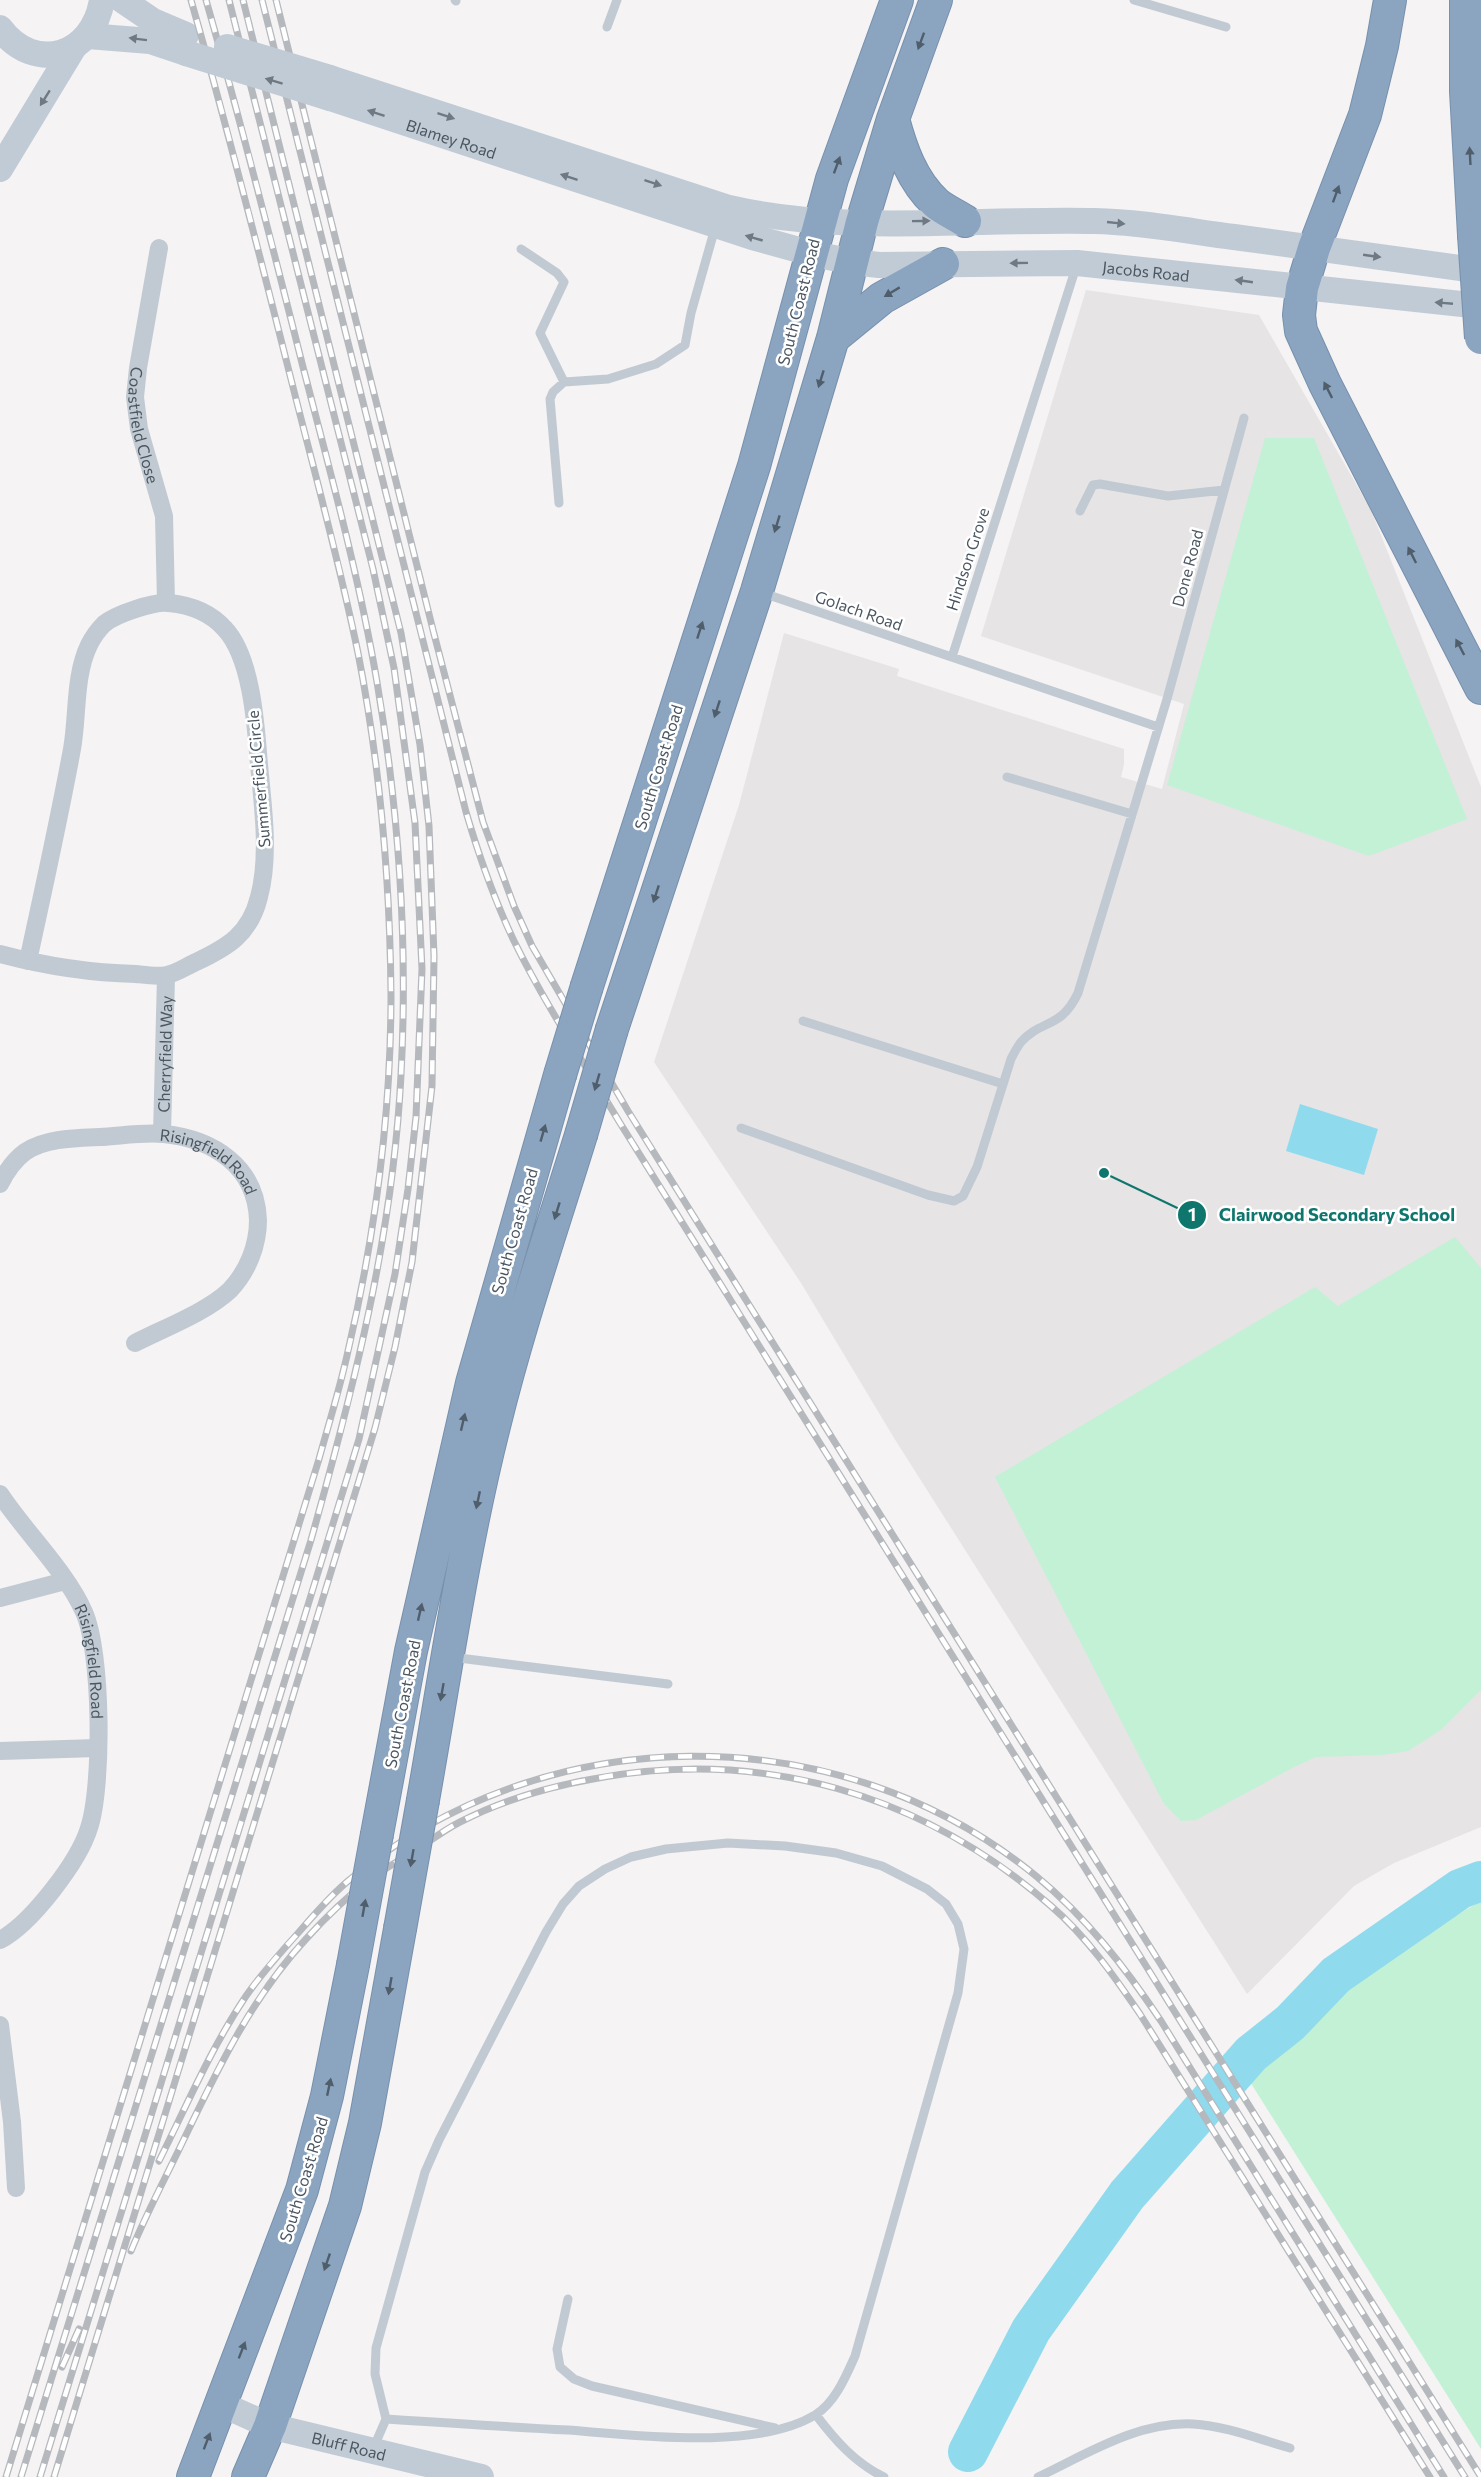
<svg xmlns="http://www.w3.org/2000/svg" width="1481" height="2477" font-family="Commissioner,sans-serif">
<rect width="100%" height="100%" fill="#f5f3f3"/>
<path fill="#e6e4e5" d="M1086 290 1259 315 1371 510 1481 787V1827L1394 1863 1354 1886 1247 1994 894 1438 801 1283 654 1062 739 805 784 633 899 669 897 676 1124 749V764L1121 777 1162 789 1184 704 981 636Z"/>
<path fill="#c3f1d5" d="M1265 438H1314L1467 819 1369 856 1167 785Z
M1455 1237 1481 1268V1690L1441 1730 1408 1751 1382 1755 1316 1757 1294 1767 1196 1820 1181 1821 1164 1804 995 1477 1315 1287 1338 1306Z
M1481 1901V2449L1247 2077 1315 2014 1424 1934Z"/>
<path fill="#90daee" d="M1300 1104 1378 1129 1364 1175 1286 1151Z"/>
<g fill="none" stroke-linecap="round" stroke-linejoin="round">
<path stroke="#90daee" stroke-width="40" d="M968 2452 1031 2330 1127 2195 1251 2054 1290 2023 1336 1975 1460 1889 1481 1881"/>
<defs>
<path id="highway" d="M1390 0 1382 46 1365 115 1314 248 1302 288 1299 315 1301 331 1325 384 1481 688
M1466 0V91L1474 235
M893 119C901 149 912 181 936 203 944 210 956 215 965 221
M833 338 882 298 943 264
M587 986 754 466 832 179 897 0
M612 1029 757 591 833 338 862 222 893 119 936 0
M423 1800C445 1676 463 1549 494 1426 518 1328 551 1232 581 1135
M377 1834 411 1651 472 1383 560 1075
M193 2477 302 2190 327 2096 353 1965
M248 2477 270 2426 345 2206 365 2123 400 1929"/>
</defs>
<use href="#highway" stroke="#7690ad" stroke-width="34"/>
<path stroke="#c1cad2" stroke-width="9" d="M455 0 456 1
M1134 0 1226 27
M607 27 617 0
M521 249 557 273 564 282 540 333 564 382
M559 503 550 399 553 392 564 382 608 379 656 364 685 345 691 313 715 228
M1080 511 1093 485 1100 484 1168 496 1224 490
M763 593 1158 727
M952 657 1077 264
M1007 777 1132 814
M803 1021 1003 1084
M741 1128 928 1195 954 1201 963 1196 977 1167 1011 1059C1014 1053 1017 1047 1021 1042 1042 1019 1061 1029 1078 993L1167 699 1244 418
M451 1657 668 1684
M568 2299 557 2349 560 2367 574 2379 592 2386 775 2428
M816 2415C835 2440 855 2463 884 2477
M373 2449 386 2419 375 2374 376 2348 425 2172 439 2140 546 1932 563 1904 579 1886 605 1869 631 1857 666 1849 728 1843 785 1846 836 1853 882 1866 927 1889 946 1904 958 1924 964 1949 958 1993 855 2356C846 2376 835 2403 815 2415 756 2451 635 2435 568 2430 508 2427 447 2423 386 2419
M1038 2477C1085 2455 1138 2421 1193 2424 1226 2426 1258 2439 1290 2448"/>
<g stroke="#c1cad2" stroke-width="18">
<path id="s1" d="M159 248 138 368 135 397 139 429 164 516 166 602"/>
<path d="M0 954C45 966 89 973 136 974 145 975 158 977 167 975 177 973 187 966 196 962 228 947 250 934 259 897 270 856 263 807 259 765 256 727 252 658 225 629 211 613 190 605 169 603 155 601 116 614 104 624 99 629 92 639 89 645 74 676 78 716 72 749 59 820 43 891 28 961"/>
<path id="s2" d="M162 1134 166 976"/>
<path id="s3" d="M0 1184C6 1172 14 1160 25 1152 45 1138 77 1138 100 1137 120 1136 143 1132 164 1134 213 1139 256 1166 258 1220 258 1245 248 1271 230 1290 207 1312 164 1328 135 1343"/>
<path id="s4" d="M0 1494C25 1532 66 1571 84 1612 102 1652 103 1786 89 1828 79 1861 31 1924 0 1940"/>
<path d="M0 1598 65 1581"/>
<path d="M0 1751 97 1748"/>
<path d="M0 2025 12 2122 16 2188"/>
</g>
<g stroke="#c1cbd6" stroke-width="26">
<path d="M122 0 153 21 186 35"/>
<path d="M0 28C35 75 93 56 102 0"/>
<path d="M88 36 150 41 186 53"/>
<path d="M330 78 729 208C845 235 976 218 1095 221 1141 222 1188 231 1234 237 1317 248 1399 259 1481 271"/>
<path id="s5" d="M330 98 752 237 810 253 852 262 879 265 1077 263 1481 306"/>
<path d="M0 169 74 47"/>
<path id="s6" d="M221 2404 270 2426 481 2477"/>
</g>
<use href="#highway" stroke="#8ba5c1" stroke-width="32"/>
<defs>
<path id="rail" d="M262 0 466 812C479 856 494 899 514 941 545 1004 584 1063 620 1123L1465 2477
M276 0 433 630 483 822 514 906 532 946 628 1111 1481 2477
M159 2161C187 2105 211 2048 246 1996 262 1973 280 1953 299 1932 314 1915 330 1896 348 1881 543 1717 838 1714 1036 1876 1086 1917 1125 1967 1161 2021L1444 2477
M131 2251C147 2212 167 2175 185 2137 219 2066 253 1996 306 1939 325 1918 348 1896 370 1879 384 1869 400 1860 415 1851 430 1841 444 1830 460 1822 501 1801 547 1787 593 1779 761 1747 923 1794 1051 1906 1087 1937 1114 1976 1140 2014L1430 2477
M62 2367 79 2329
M6 2477 319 1459C329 1423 340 1388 348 1351 375 1235 391 1114 391 995 390 880 380 765 358 653 340 565 316 478 294 391 261 260 228 130 191 0
M21 2477 311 1540C354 1387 393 1235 401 1075 408 944 399 812 377 682 359 576 330 471 303 367 272 244 241 122 206 0
M40 2477 359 1439 395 1274 408 1189 416 1117 422 969 415 823 394 668 373 569 229 0
M54 2477 375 1428 395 1347 412 1262 432 1086 434 956 429 826 420 745 401 633 243 0"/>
</defs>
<use href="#rail" stroke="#b5b8bd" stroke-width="7"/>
<use href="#rail" stroke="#fff" stroke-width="4.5" stroke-dasharray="14" stroke-linecap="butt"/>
<defs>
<path id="highway-bridge" d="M1474 235 1481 338
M560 1075 587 986
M581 1135 612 1029
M400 1929 423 1800
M353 1965 377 1834"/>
</defs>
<use href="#highway-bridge" stroke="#7690ad" stroke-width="34" stroke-linecap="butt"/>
<path stroke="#c1cbd6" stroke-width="26" d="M227 47 330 78
M186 53 330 98"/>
<use href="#highway-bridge" stroke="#8ba5c1" stroke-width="32"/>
</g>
<defs><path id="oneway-solid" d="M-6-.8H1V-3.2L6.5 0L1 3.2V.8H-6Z" transform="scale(1.5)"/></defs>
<g fill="#6e7984">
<use href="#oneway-solid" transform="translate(138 39) rotate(-173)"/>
<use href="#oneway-solid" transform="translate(274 81) rotate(-163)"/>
<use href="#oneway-solid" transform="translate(45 98) rotate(122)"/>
<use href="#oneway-solid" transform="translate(376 113) rotate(-162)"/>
<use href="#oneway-solid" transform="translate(446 116) rotate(18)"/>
<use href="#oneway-solid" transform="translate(569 177) rotate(-162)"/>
<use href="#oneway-solid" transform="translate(653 183) rotate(18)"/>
<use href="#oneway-solid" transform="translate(921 221) rotate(-1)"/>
<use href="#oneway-solid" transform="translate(1116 223) rotate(6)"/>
<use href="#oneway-solid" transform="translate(754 238) rotate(-164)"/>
<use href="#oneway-solid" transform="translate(1372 256) rotate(8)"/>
<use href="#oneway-solid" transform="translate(1019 263) rotate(179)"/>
<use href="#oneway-solid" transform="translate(1244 281) rotate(-172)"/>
<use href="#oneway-solid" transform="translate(1444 303) rotate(-175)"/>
</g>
<g fill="#505e6b">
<use href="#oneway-solid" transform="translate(921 41) rotate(110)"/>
<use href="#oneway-solid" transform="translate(1470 156) rotate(-93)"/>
<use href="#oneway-solid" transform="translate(837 165) rotate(-70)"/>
<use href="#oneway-solid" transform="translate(1336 194) rotate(-70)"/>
<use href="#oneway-solid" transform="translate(892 292) rotate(149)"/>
<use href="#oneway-solid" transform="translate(821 379) rotate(107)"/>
<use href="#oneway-solid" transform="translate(1328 390) rotate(-117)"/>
<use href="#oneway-solid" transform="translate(777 524) rotate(107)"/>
<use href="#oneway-solid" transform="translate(1412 555) rotate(-117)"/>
<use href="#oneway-solid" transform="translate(700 630) rotate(-72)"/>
<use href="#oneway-solid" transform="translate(1460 647) rotate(-118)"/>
<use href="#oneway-solid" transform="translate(717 709) rotate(108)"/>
<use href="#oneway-solid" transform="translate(656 894) rotate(108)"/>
<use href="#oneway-solid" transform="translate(597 1082) rotate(106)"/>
<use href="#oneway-solid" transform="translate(543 1133) rotate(-74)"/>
<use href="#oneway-solid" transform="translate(557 1211) rotate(107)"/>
<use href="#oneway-solid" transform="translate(463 1422) rotate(-77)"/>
<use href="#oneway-solid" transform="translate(478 1500) rotate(102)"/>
<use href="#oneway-solid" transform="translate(420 1612) rotate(-77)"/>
<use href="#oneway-solid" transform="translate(442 1692) rotate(100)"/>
<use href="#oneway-solid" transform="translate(412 1858) rotate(100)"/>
<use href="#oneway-solid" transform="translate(364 1908) rotate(-80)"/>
<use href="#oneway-solid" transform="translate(390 1986) rotate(100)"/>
<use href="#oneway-solid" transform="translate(329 2087) rotate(-78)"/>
<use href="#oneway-solid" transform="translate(327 2262) rotate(109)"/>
<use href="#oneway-solid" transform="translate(242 2350) rotate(-69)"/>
<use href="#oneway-solid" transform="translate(207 2441) rotate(-69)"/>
</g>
<g text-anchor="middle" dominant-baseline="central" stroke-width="5" stroke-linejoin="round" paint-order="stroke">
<g font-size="16" fill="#4a5661" stroke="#fff">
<text stroke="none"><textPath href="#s5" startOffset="128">Blamey Road</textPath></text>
<text stroke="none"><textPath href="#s5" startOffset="842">Jacobs Road</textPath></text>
<text transform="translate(798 302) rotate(-76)">South Coast Road</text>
<text stroke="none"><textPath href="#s1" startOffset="180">Coastfield Close</textPath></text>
<text transform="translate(967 559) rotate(-72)">Hindson Grove</text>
<text transform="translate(1187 568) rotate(-75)">Done Road</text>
<text transform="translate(859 610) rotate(19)">Golach Road</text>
<text transform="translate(658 767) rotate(-73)">South Coast Road</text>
<text transform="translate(258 779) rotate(-95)">Summerfield Circle</text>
<text stroke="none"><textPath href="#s2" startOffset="80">Cherryfield Way</textPath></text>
<text stroke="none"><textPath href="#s3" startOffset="237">Risingfield Road</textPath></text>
<text transform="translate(514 1231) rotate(-74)">South Coast Road</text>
<text stroke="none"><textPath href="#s4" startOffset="195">Risingfield Road</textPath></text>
<text transform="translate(402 1704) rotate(-79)">South Coast Road</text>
<text transform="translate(303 2179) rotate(-73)">South Coast Road</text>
<text stroke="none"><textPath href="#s6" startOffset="135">Bluff Road</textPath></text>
</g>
</g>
<path fill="none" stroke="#0f766e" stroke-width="2" d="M1104 1173L1192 1215"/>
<g fill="#0f766e" stroke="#fff" stroke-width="2">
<circle cx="1104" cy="1173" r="6"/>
<circle cx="1192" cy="1215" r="15"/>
</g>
<g font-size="18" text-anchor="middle" font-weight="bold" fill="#fff">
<text x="1192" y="1221">1</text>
</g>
<g font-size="18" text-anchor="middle" font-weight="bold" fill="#0f766e" stroke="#fff" stroke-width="5" stroke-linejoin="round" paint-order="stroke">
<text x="1337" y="1221">Clairwood Secondary School</text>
</g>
</svg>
